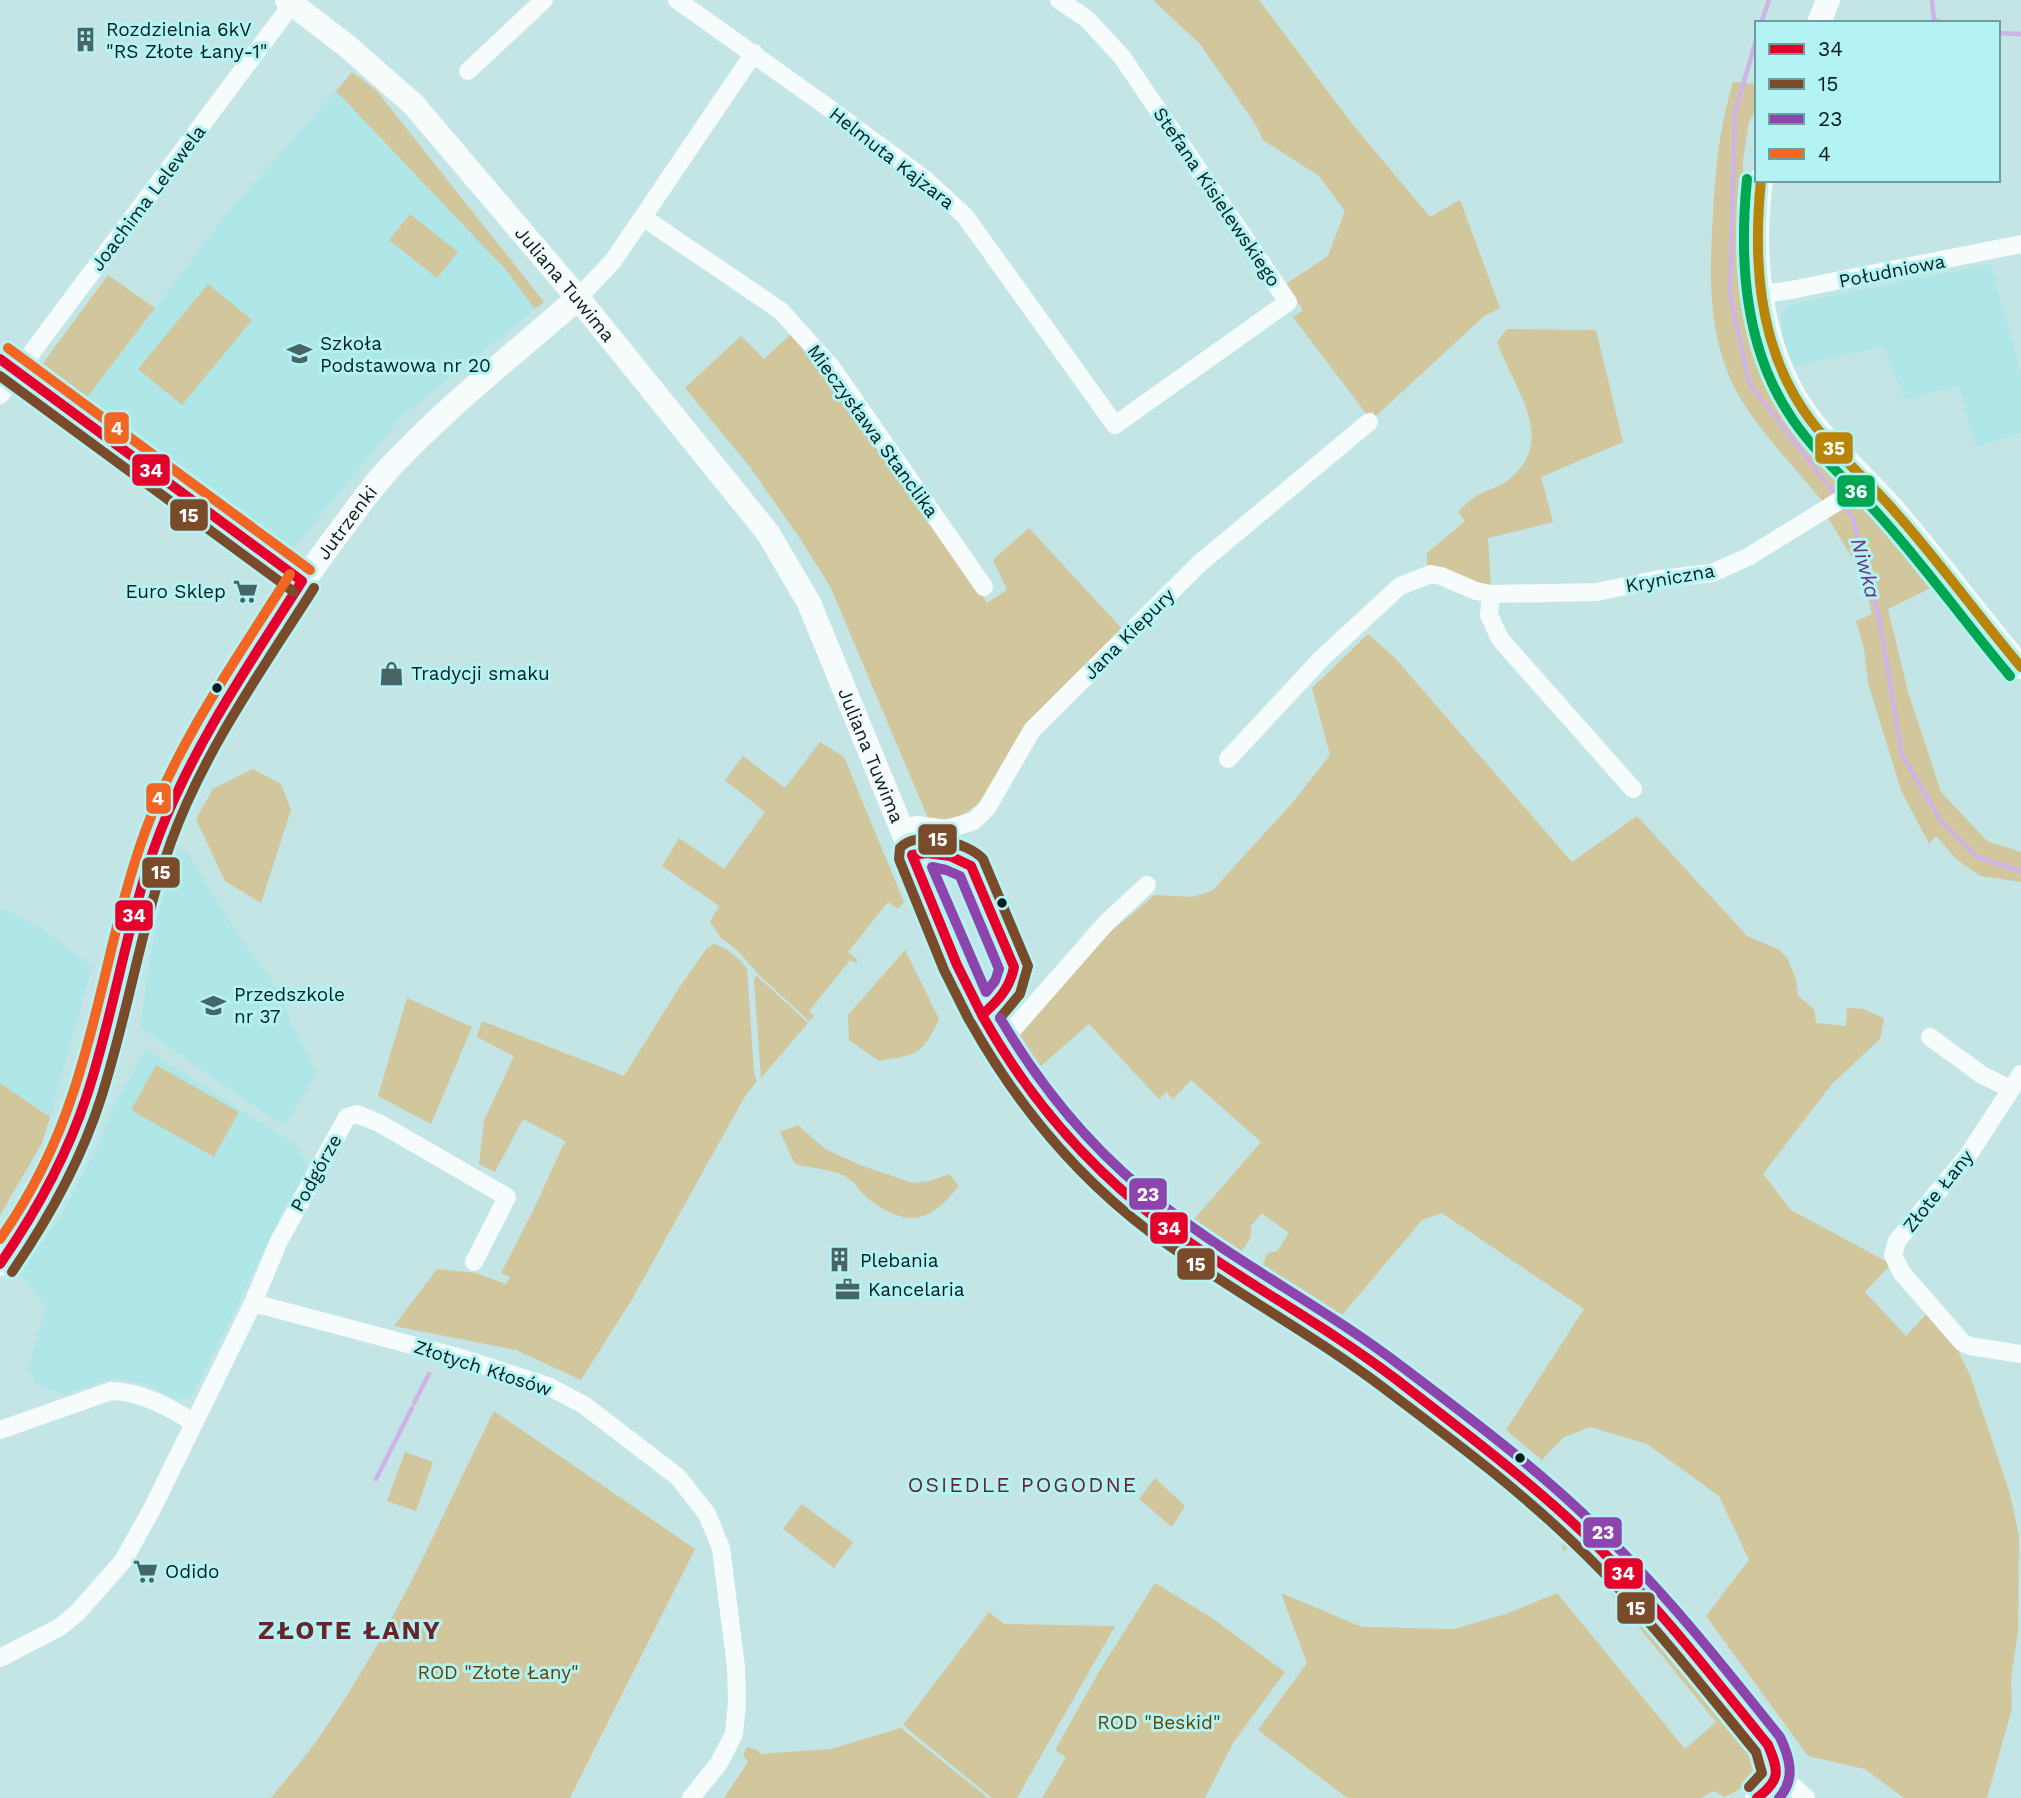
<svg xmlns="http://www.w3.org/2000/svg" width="2021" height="1798" font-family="'Work Sans',sans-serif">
<rect width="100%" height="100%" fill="#c3e5e5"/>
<path fill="#afe6e7" d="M336 91 506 270 535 309 402 416 292 550 86 399 226 215Z
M1990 264 2021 373V433L1976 447 1959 385 1905 400 1883 346 1795 366 1786 347 1782 330 1781 313 1788 305Z
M177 851H186L242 941 274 983 316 1074 284 1126 140 1027 156 922Z
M0 907 37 925 92 967 50 1117 0 1083Z
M146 1049 296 1145 308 1165 281 1216 193 1394 188 1397 176 1399 146 1384 119 1379 100 1382 63 1395 37 1383 28 1368 46 1307 19 1272 60 1218 99 1144 108 1117Z"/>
<path fill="#d2c69c" d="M1153 0H1259L1353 125 1430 217 1460 200 1500 308 1483 317 1376 416 1372 411 1367 415 1293 317 1303 310 1286 284 1328 256 1345 211 1319 176 1263 140 1256 125 1200 44Z
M352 72 376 90 544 302 535 309 506 270 336 91Z
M1733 82 1757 84V106L1749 122 1743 160 1745 263 1753 338 1771 388 1798 426 1848 483 1822 501C1796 468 1764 437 1742 401 1707 343 1709 279 1713 214 1715 168 1720 126 1733 82Z
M410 214 458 252 437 278 389 240Z
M108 275 155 308 86 399 41 366Z
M208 284 252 320 182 405 138 369Z
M1507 329 1596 330 1623 442 1541 477 1553 522 1488 538 1491 587 1462 579 1427 565V553L1465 521 1458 512C1466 504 1473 497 1484 492 1490 489 1498 487 1504 483 1561 443 1515 391 1497 342Z
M792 333 827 377 987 603 1007 590 993 560 1029 528 1124 631 1055 694 1028 726 979 803C961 818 951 821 928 818L830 586 799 537 749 466 685 388 741 336 764 359Z
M1854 497H1861L1937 585 1888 609 1908 692 1941 792 1987 841 2021 852V882L1980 876 1956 859 1936 836 1929 844 1901 790 1868 683 1864 648 1856 621 1872 614 1864 577 1828 518Z
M1368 634 1395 658 1572 862 1637 816 1747 936 1778 949 1788 959 1796 980 1798 996 1814 1009 1816 1023 1846 1026 1847 1008 1863 1009 1884 1018 1880 1039 1831 1085 1763 1174 1791 1210 1891 1264 1865 1292 1906 1336 1930 1310 1955 1345 1970 1375 2010 1494 2019 1536 2018 1631 2011 1679 2012 1708 1987 1798H1904L1865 1769 1808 1756 1706 1616 1749 1560 1719 1496 1647 1444 1590 1427 1564 1437 1542 1460 1506 1430 1584 1309 1442 1213 1422 1220 1342 1315 1262 1267 1267 1254 1278 1250 1289 1233 1262 1213 1251 1226V1237L1233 1264 1183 1229 1190 1224 1261 1142 1191 1080 1173 1099 1166 1092 1159 1099 1089 1024 1035 1071 1013 1039 1104 937 1155 895 1192 897 1212 891 1293 802 1330 755 1312 688Z
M820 742 844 757 904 902 898 909 888 902 848 952 858 960 855 963 850 960 809 1011 814 1016 809 1021 760 976 737 950 721 938 710 922 719 906 662 866 679 838 724 869 765 812 725 780 743 756 785 788Z
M253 769 281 784 291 810 261 903 225 881 196 819 213 789Z
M714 944C728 948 739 958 747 969L754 1073 757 1081 744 1098 631 1301 581 1380 516 1350 394 1326 437 1269 476 1273 506 1284 510 1277 501 1273 533 1211 565 1141 523 1119 495 1172 479 1164 484 1121 514 1056 477 1037 482 1021 624 1076 679 988 707 948Z
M905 950 939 1019C922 1056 917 1054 879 1061L849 1040 848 1015Z
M757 976 808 1023 761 1078 754 981 755 977Z
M407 998 472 1027 431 1124 378 1096Z
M156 1065 239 1112 214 1157 131 1110Z
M0 1083 50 1117 42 1143 0 1215Z
M798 1125 825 1149 860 1165 913 1183 930 1181 949 1174 959 1186C930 1221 911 1229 871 1201 861 1194 854 1180 843 1175 829 1169 810 1168 795 1164L780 1132Z
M494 1411 695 1549 570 1798H271C285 1780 301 1763 314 1744 389 1642 438 1523 494 1411Z
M405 1452 433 1462 416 1511 387 1501Z
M1155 1478 1185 1506 1172 1527 1139 1499Z
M802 1504 853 1542 834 1568 783 1529Z
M1566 1536 1615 1584 1746 1742 1755 1759 1758 1771 1749 1785 1724 1797 1714 1791 1701 1798H1347L1258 1730 1307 1663 1281 1593 1362 1627 1454 1629 1506 1614 1557 1593 1685 1749 1716 1722 1573 1546 1563 1551 1562 1546Z
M1155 1583 1212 1618 1285 1672 1233 1743 1205 1798H1042L1066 1757 1055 1750 1100 1670Z
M989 1612 1004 1624 1115 1626 1017 1798H992L903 1725Z
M901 1728 988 1798H724L748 1762 743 1755 747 1747 758 1750 760 1754 831 1749Z"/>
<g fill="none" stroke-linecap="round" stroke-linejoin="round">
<path stroke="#cfb3e6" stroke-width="4.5" d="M1932 0 1934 20 1944 23
M1761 23 1769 0
M1998 33 2021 34
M1757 37 1735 112 1730 295 1749 383 1837 497
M1842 504 1853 519 1879 617 1902 755 1941 821 1977 857 2021 871
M414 1403 429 1374
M376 1479 412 1408"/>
<path stroke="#f6fbfb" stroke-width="18" d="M677 0 833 111 926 180 965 216 1115 425 1288 302 1122 57 1087 19 1059 0
M468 71 544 0
M644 218 781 311 832 368 984 587
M1763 294 1791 290 2021 244
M578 298 613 261 754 53
M0 395 295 0
M1491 594 1489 615 1500 639 1633 789
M1228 759 1322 658 1400 586 1431 574 1441 576 1476 591 1491 594 1597 592 1659 579 1712 573 1748 557 1847 496 1867 481
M901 829 917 825 947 829 974 821 987 808 1032 730 1200 563 1369 422
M912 855C932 851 954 854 971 866L1014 967C1011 989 999 1000 982 1015
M995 1037 1014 1028 1107 922 1147 885
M1930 1037 1982 1075 2011 1089
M2021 1074 1969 1154 1897 1241 1893 1255 1902 1273 1962 1342 1970 1346 2021 1354
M253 1303 461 1358 548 1386 584 1405 678 1477 707 1514 721 1548 736 1667 737 1703 734 1734 719 1763 691 1798
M0 1430 111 1391C142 1392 167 1406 193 1422
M0 1658 60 1627 77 1613 123 1561 152 1509 253 1303 278 1243 347 1117 357 1114 379 1123 507 1197 474 1262
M1776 1780 1794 1787 1806 1798"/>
<g stroke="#f6fbfb" stroke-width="24">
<path id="s1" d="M287 0 347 46 413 104 578 298 768 533 809 603 927 891 973 999 995 1037 1051 1117 1072 1142 1126 1195 1158 1222 1252 1285 1346 1344 1469 1437 1575 1524 1638 1588 1768 1745C1779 1771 1783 1781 1757 1798"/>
<path d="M1819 23 1828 0"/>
<path d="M1761 180C1751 257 1759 346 1804 411 1831 449 1867 479 1897 514 1940 564 1978 617 2021 667"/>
<path d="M0 359 302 581"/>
<path id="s2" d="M0 1264C41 1206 73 1141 94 1073 119 994 130 912 160 834 185 768 224 706 261 646 287 604 313 567 343 527 361 503 379 477 401 456 456 399 519 350 578 298"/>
</g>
<defs>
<path id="bus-1" d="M0 359 302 581
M927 853 950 856 971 866 1014 967C1010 988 998 1001 982 1015L957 965 912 855Z
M982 1015C1026 1094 1086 1165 1158 1220 1235 1278 1321 1322 1397 1380 1464 1432 1534 1484 1594 1543 1658 1606 1712 1676 1768 1745 1779 1771 1781 1780 1757 1798
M0 1264C36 1212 67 1156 87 1095 115 1010 127 919 159 835 194 744 250 663 302 581"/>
<path id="bus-2" d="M0 376 294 592
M969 1020 944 970 899 859 900 848C916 829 968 842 983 859L1028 966 1020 994 1000 1018
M971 1023C1016 1103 1076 1176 1150 1232 1226 1288 1310 1332 1385 1389 1454 1441 1525 1494 1586 1555 1648 1616 1701 1685 1756 1752L1762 1773 1749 1787
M12 1272C49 1218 81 1161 101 1098 128 1014 141 926 171 842 204 751 262 670 314 588"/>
<path id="bus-3" d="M932 867 946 870 960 876 999 969 995 981 986 992Z
M1000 1018C1043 1091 1097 1156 1165 1207 1240 1265 1325 1308 1401 1366 1471 1419 1542 1472 1604 1534 1668 1596 1724 1667 1780 1737 1790 1758 1796 1779 1779 1798"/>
<path id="bus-4" d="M8 348 310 570
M0 1239C31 1195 56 1145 73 1093 102 1007 114 917 145 832 179 739 238 657 290 574"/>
<path id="bus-5" d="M1761 180C1753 260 1758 343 1804 411 1830 449 1867 479 1897 514 1940 563 1979 617 2021 667"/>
<path id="bus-6" d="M1747 179C1739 261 1744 349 1793 420 1819 458 1856 488 1886 523 1929 572 1968 626 2010 676"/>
</defs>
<use href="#bus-1" stroke="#b4f3f4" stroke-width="16"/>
<use href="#bus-2" stroke="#b4f3f4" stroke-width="16"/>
<use href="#bus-3" stroke="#b4f3f4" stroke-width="16"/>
<use href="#bus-4" stroke="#b4f3f4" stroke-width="16"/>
<use href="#bus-5" stroke="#b4f3f4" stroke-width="16"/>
<use href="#bus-6" stroke="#b4f3f4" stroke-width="16"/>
<use href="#bus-1" stroke="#e4002b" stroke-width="10"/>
<use href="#bus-2" stroke="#7a4b2a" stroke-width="10"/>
<use href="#bus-3" stroke="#8e44ad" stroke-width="10"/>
<use href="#bus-4" stroke="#f26522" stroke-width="10"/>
<use href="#bus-5" stroke="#ba8408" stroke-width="10"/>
<use href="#bus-6" stroke="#00a651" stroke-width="10"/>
</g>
<defs>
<symbol id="building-bare" viewBox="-9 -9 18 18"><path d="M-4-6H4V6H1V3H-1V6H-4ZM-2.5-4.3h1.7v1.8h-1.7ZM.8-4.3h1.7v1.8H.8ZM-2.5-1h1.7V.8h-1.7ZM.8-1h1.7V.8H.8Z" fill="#486465" stroke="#b4f3f4" stroke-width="2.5" paint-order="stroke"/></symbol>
<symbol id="school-bare" viewBox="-9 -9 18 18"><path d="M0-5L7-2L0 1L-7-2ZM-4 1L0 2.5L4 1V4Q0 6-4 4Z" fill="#486465" stroke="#b4f3f4" stroke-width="2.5" paint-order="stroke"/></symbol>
<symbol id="supermarket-bare" viewBox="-9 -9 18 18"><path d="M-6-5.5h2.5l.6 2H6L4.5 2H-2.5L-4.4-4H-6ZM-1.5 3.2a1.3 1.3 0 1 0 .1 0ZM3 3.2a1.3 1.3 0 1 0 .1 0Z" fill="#486465" stroke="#b4f3f4" stroke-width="2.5" paint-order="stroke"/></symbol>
<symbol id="shop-bare" viewBox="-9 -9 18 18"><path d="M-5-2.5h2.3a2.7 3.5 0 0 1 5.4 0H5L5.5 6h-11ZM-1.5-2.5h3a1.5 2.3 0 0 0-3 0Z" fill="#486465" stroke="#b4f3f4" stroke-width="2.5" paint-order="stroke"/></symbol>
<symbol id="office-bare" viewBox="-9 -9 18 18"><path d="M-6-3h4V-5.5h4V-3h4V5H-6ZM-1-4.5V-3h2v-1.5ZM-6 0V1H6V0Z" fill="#486465" stroke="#b4f3f4" stroke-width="2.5" paint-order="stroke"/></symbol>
</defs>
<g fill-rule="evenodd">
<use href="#building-bare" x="68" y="22" width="35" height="35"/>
<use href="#school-bare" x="282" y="336" width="35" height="35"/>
<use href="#supermarket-bare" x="228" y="574" width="35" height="35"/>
<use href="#shop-bare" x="374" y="656" width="35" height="35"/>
<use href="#school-bare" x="196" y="988" width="35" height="35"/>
<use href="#building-bare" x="822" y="1242" width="35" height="35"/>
<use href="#office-bare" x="830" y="1272" width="35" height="35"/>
<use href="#supermarket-bare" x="128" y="1554" width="35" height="35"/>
</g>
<g fill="#051f20" stroke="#b4f3f4" stroke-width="2.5">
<circle cx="217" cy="688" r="6"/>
<circle cx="1002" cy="903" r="6"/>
<circle cx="1520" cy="1458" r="6"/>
</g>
<g text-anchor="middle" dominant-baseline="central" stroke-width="6" stroke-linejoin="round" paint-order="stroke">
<g font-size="19" fill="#051f20" stroke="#b4f3f4" text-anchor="start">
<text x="106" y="29">Rozdzielnia 6kV<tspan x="106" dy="22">"RS Złote Łany-1"</tspan></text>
<text x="320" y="343">Szkoła<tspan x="320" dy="22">Podstawowa nr 20</tspan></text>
<text x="226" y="591" text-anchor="end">Euro Sklep</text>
<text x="411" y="673">Tradycji smaku</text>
<text x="234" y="994">Przedszkole<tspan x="234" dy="22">nr 37</tspan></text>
<text x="860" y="1260">Plebania</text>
<text x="868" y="1289">Kancelaria</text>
<text x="165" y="1571">Odido</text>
</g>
<g font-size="19" fill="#051f20" stroke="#b4f3f4">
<text transform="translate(892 158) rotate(38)">Helmuta Kajzara</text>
<text transform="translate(1217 197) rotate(56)">Stefana Kisielewskiego</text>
<text transform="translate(148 198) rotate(-53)">Joachima Lelewela</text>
<text transform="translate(1892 271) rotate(-11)">Południowa</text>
<text stroke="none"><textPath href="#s1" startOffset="399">Juliana Tuwima</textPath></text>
<text transform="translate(873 431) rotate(54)">Mieczysława Stanclika</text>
<text stroke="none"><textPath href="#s2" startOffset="826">Jutrzenki</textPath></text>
<text transform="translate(1670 578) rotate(-10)">Kryniczna</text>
<text transform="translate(1129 634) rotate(-45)">Jana Kiepury</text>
<text stroke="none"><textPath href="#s1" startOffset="966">Juliana Tuwima</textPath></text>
<text transform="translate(316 1173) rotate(-61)">Podgórze</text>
<text transform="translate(1938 1191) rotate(-51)">Złote Łany</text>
<text transform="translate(483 1368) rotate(18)">Złotych Kłosów</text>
</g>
<g font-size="19" fill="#644300" stroke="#b4f3f4">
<text x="498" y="1672">ROD "Złote Łany"</text>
<text x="1159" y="1722">ROD "Beskid"</text>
</g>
<g font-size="21" font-style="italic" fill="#723185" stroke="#b4f3f4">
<text transform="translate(1866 568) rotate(75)">Niwka</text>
</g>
<g font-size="21" letter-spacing="2" fill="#69232a" stroke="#b4f3f4">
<text x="1023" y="1484">OSIEDLE POGODNE</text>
</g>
<g font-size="26" font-weight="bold" letter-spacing="2" fill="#69232a" stroke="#b4f3f4">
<text x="350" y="1630">ZŁOTE ŁANY</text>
</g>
</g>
<g stroke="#b4f3f4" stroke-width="2.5">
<rect x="103" y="411" width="27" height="34" rx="7" fill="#f26522"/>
<rect x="1814" y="431" width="40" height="34" rx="7" fill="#ba8408"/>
<rect x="131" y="453" width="40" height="34" rx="7" fill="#e4002b"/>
<rect x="1836" y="474" width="40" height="34" rx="7" fill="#00a651"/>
<rect x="169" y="498" width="40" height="34" rx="7" fill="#7a4b2a"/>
<rect x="145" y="782" width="27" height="33" rx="7" fill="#f26522"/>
<rect x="917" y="823" width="41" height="33" rx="7" fill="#7a4b2a"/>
<rect x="141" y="856" width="40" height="33" rx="7" fill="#7a4b2a"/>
<rect x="114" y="899" width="40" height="33" rx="7" fill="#e4002b"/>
<rect x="1128" y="1177" width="40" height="34" rx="7" fill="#8e44ad"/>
<rect x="1149" y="1211" width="40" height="34" rx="7" fill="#e4002b"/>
<rect x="1176" y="1247" width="40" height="34" rx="7" fill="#7a4b2a"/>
<rect x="1582" y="1516" width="41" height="33" rx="7" fill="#8e44ad"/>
<rect x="1603" y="1557" width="41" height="33" rx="7" fill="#e4002b"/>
<rect x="1616" y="1591" width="40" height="34" rx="7" fill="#7a4b2a"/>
</g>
<g font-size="19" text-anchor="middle" font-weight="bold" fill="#fff">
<text x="117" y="435">4</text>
<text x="1834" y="455">35</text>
<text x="151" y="477">34</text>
<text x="1856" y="498">36</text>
<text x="189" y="522">15</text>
<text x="158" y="805">4</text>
<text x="938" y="846">15</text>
<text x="161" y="879">15</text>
<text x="134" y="922">34</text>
<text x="1148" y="1201">23</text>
<text x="1169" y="1235">34</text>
<text x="1196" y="1271">15</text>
<text x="1603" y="1539">23</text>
<text x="1623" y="1580">34</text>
<text x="1636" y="1615">15</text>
</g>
<rect x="1755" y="21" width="245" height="161" fill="#b4f3f4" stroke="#6e9e9f" stroke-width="2"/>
<rect x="1769" y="44" width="35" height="10" fill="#e4002b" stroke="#6e9e9f" stroke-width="2"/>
<text x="1818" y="56" font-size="21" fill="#051f20">34</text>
<rect x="1769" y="79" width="35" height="10" fill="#7a4b2a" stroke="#6e9e9f" stroke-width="2"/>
<text x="1818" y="91" font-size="21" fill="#051f20">15</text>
<rect x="1769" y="114" width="35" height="10" fill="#8e44ad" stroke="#6e9e9f" stroke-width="2"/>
<text x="1818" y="126" font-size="21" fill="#051f20">23</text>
<rect x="1769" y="149" width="35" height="10" fill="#f26522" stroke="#6e9e9f" stroke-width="2"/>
<text x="1818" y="161" font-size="21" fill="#051f20">4</text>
</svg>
